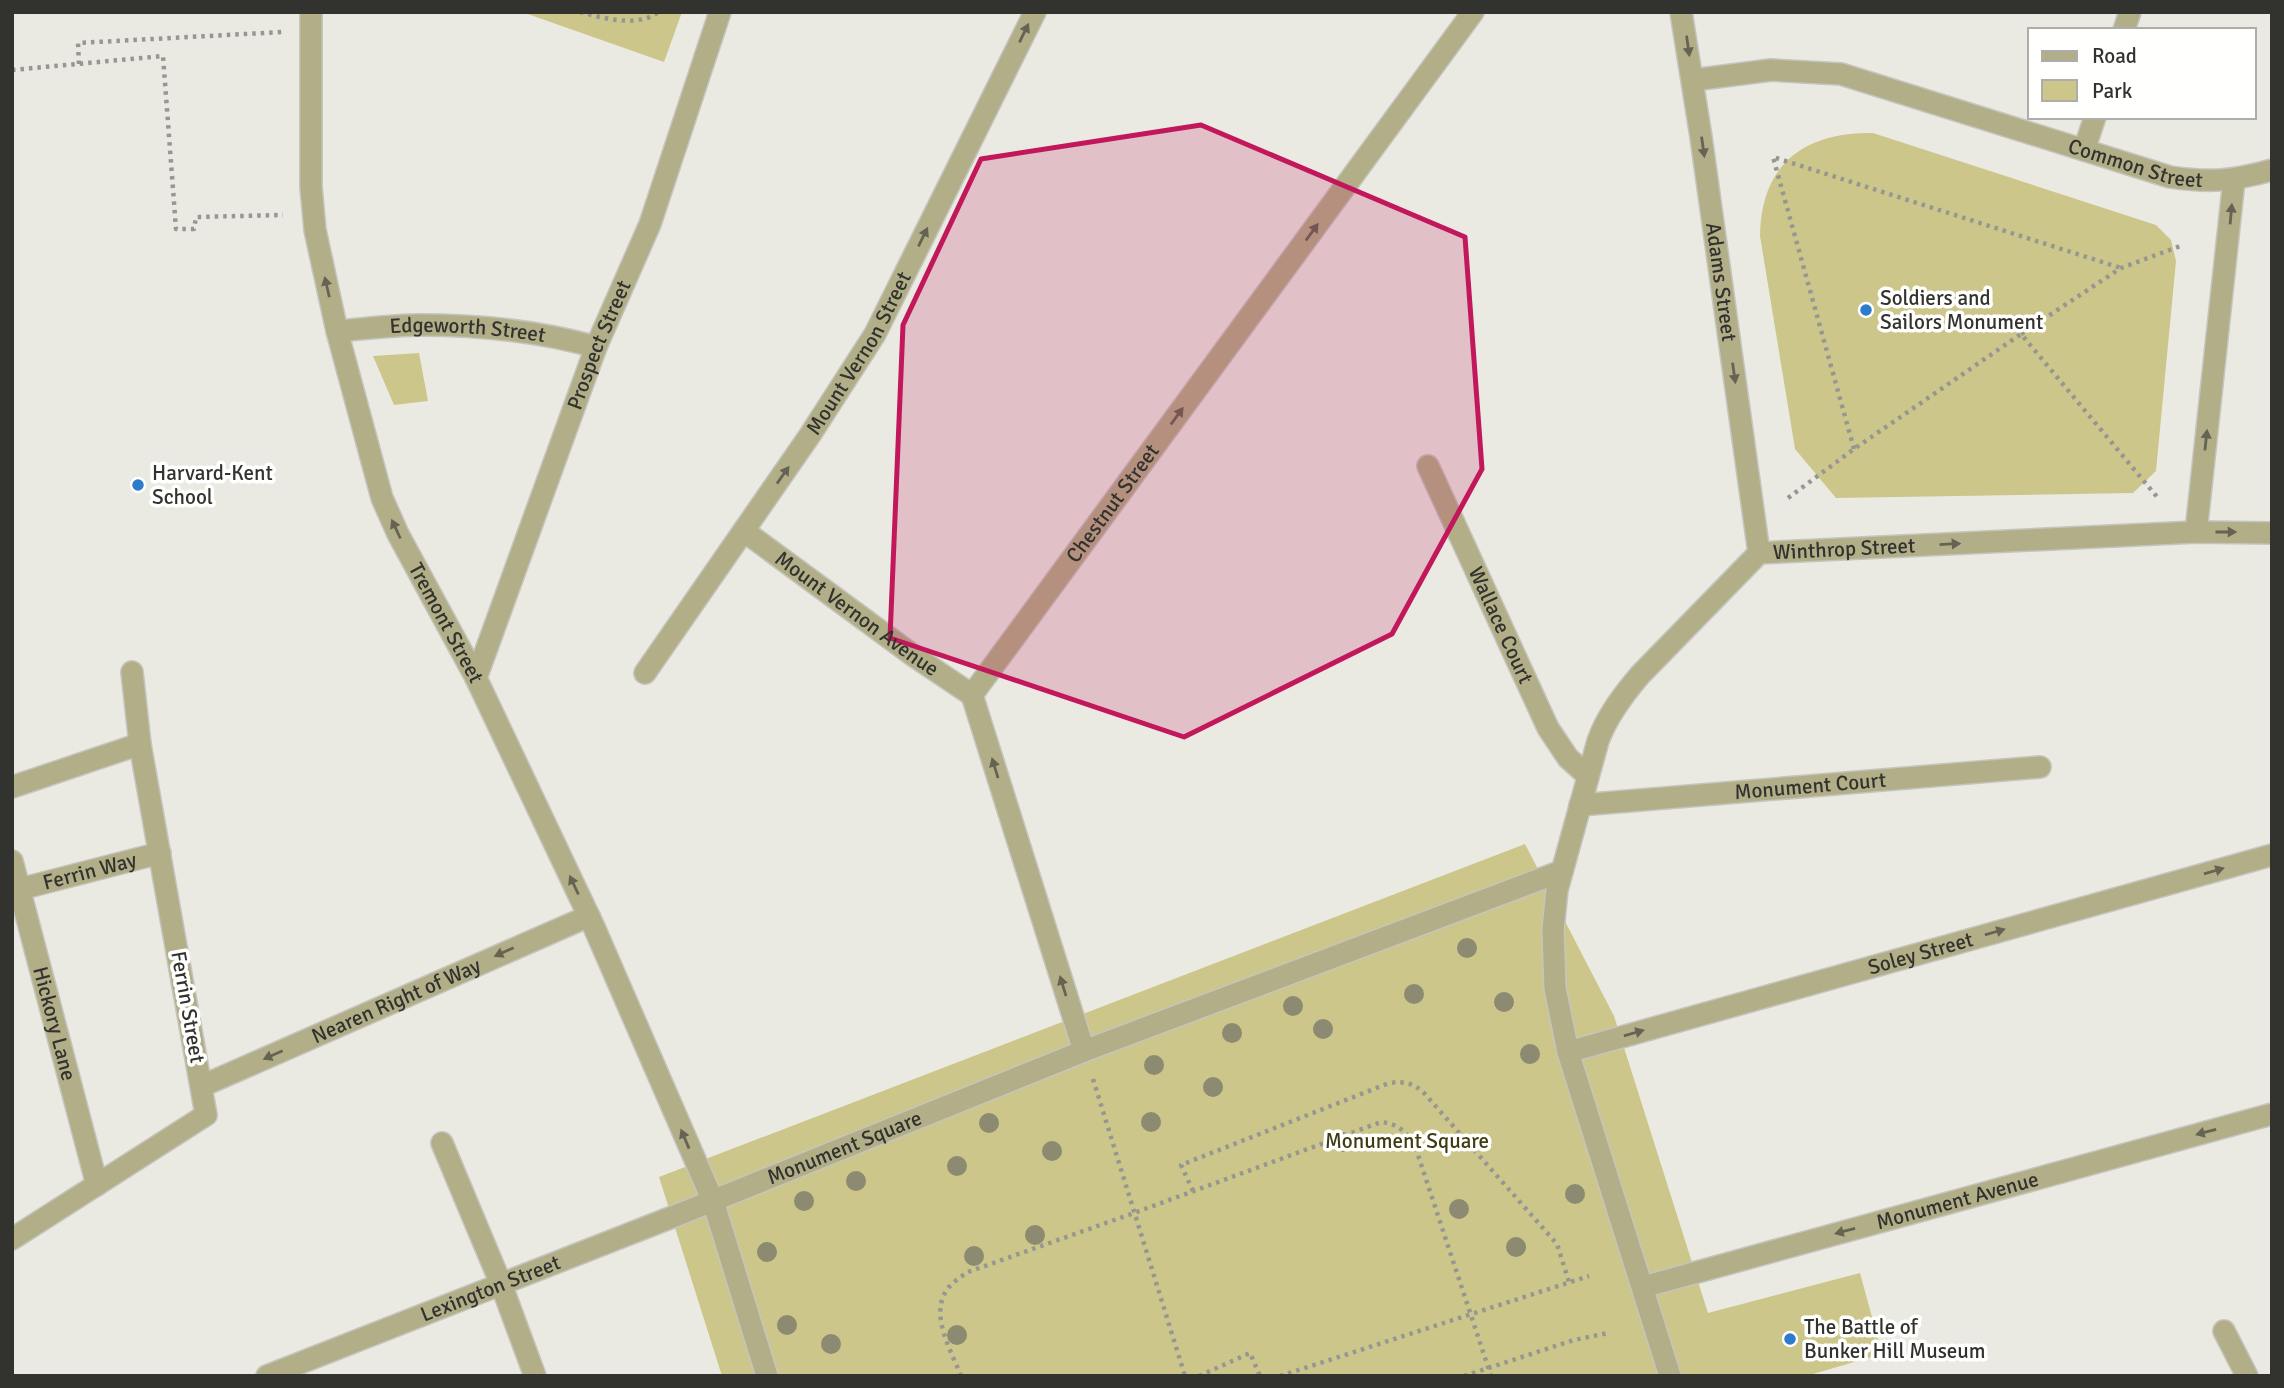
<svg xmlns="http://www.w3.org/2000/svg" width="2284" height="1388" font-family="Signika,sans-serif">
<rect width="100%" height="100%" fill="#eaeae3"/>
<path fill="#cdc68a" d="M522 12H682L664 62Z
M1873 133 2156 225 2171 240 2176 261 2156 471 2133 493 1836 498 1795 449 1760 236C1761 164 1804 132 1873 133Z
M419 353 428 401 394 405 373 356Z
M1525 844 1614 1016 1708 1313 1860 1273 1882 1354 1806 1376H722L659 1177Z"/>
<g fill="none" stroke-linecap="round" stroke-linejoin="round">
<defs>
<g id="minor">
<path id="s1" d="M311 12V187L315 230 337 331 382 498 398 534 476 678 594 927 713 1201 767 1376"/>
<path id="s2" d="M1681 12 1701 137 1759 553"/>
<path d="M2124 30 2130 12"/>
<path id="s3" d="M1693 80 1771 70 1841 74 2170 177C2211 183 2232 181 2272 170"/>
<path d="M2084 150 2095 117"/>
<path id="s4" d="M337 331C364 329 392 325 419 325 478 325 539 331 596 347"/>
<path id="s5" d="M1428 466 1548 728 1568 758 1588 776"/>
<path id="s6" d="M744 531 914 656 972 695"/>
<path d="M2196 532 2234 180"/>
<path id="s7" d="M645 673 810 435 875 334 1035 12"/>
<path id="s8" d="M476 678 596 347 650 224 720 12"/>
<path d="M12 787 140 744"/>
<path id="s9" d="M1580 805 2040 767"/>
<path id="s10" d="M12 861 97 1185"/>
<path id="s11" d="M20 889 160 853"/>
<path id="s12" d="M1084 1051 972 695 1473 12"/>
<path id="s13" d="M1568 1052 2272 855"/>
<path id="s14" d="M202 1086 589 916"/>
<path d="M442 1143 501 1284 535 1376"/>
<path d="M12 1239 206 1115 140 744 132 672"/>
<path id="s15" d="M1643 1287 2272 1114"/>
<path d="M2224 1331 2247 1376"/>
<path id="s16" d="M267 1376 680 1214 1084 1051 1562 871"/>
<path id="s17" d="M1670 1376 1568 1052 1555 988 1553 929 1557 890 1598 741C1607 716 1623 695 1640 675L1759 553 2196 532 2272 533"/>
</g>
</defs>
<use href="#minor" stroke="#c5c5bf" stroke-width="24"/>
<path stroke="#979792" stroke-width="4.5" stroke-dasharray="3.5 5" stroke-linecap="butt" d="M580 12C602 18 639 28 658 12
M79 64 78 43 282 32
M12 70 163 56 176 229H194L196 217 283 215
M2021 334 2121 268 2183 245
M1854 449 1773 157 2121 268
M1788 498 1854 449 2021 334 2158 498
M1093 1079 1185 1376
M1193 1191 1181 1165 1389 1083C1404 1081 1413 1083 1424 1093L1557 1244 1569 1282
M961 1376C952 1353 932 1319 944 1295 948 1285 959 1278 968 1272L1134 1213 1381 1122C1398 1124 1406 1131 1415 1146L1491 1376
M1199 1376 1250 1353 1260 1376
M1280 1376 1589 1276
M1464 1376 1574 1340 1608 1333"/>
<use href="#minor" stroke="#b2ae87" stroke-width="21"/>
</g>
<g fill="#8c8a70">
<circle cx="1467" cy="948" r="10"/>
<circle cx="1414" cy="994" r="10"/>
<circle cx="1504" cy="1002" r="10"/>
<circle cx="1293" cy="1006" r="10"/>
<circle cx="1323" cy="1029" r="10"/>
<circle cx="1232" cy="1033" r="10"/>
<circle cx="1530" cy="1054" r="10"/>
<circle cx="1154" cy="1065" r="10"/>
<circle cx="1213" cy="1087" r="10"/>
<circle cx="1151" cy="1122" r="10"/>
<circle cx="989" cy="1123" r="10"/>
<circle cx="1342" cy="1142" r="10"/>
<circle cx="1052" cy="1151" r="10"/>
<circle cx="957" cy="1166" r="10"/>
<circle cx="856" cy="1181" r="10"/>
<circle cx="1575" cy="1194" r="10"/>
<circle cx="804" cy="1201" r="10"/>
<circle cx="1459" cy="1209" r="10"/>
<circle cx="1035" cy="1235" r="10"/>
<circle cx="1516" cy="1247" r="10"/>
<circle cx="767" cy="1252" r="10"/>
<circle cx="974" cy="1256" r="10"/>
<circle cx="787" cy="1325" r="10"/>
<circle cx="957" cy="1335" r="10"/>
<circle cx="831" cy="1344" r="10"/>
</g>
<defs><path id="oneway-solid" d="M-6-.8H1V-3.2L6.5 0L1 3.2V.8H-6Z" transform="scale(1.75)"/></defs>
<g fill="#656452">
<use href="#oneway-solid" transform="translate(1024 33) rotate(-64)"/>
<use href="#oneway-solid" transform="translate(1688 46) rotate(82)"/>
<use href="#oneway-solid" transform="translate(1703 147) rotate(82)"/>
<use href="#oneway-solid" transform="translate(2231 214) rotate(-85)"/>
<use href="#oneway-solid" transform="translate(1312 232) rotate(-54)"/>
<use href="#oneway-solid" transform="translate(923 237) rotate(-64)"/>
<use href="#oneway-solid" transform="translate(327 287) rotate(-103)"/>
<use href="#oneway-solid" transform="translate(1734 373) rotate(82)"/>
<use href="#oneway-solid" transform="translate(1177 416) rotate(-54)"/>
<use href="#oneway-solid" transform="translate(2206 440) rotate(-84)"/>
<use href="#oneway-solid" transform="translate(783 475) rotate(-55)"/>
<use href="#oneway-solid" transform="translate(396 529) rotate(-115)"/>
<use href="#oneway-solid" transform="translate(2226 532)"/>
<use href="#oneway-solid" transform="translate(1950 544) rotate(-3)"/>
<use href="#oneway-solid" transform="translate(995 768) rotate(-107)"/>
<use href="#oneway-solid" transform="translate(2214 871) rotate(-16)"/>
<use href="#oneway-solid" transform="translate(574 885) rotate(-115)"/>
<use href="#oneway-solid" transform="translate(1995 932) rotate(-16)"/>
<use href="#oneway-solid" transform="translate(504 952) rotate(156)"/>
<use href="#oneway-solid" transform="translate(1063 986) rotate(-107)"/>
<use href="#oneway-solid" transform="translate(1634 1033) rotate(-16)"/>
<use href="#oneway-solid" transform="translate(273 1055) rotate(156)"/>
<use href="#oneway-solid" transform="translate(2206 1132) rotate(165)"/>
<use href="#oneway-solid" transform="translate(685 1139) rotate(-113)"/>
<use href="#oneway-solid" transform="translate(1845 1231) rotate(165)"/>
</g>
<path fill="#c2185b" fill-opacity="0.2" stroke="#c2185b" stroke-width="5" stroke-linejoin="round" d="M1201 125 1465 237 1482 469 1392 634 1184 737 890 638 903 325 981 159Z"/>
<g fill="#2d7bcb" stroke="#fffffe" stroke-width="2.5">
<circle cx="1866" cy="310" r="7"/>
<circle cx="138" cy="485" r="7"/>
<circle cx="1790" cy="1339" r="7"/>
</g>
<g text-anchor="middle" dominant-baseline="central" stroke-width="7" stroke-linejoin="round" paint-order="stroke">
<g font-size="21" fill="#32322f" stroke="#fffffe">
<text stroke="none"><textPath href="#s3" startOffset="457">Common Street</textPath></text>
<text stroke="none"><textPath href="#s2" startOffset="273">Adams Street</textPath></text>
<text stroke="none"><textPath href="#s4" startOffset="131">Edgeworth Street</textPath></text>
<text stroke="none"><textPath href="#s8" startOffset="355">Prospect Street</textPath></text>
<text stroke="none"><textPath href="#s7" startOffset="385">Mount Vernon Street</textPath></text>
<text stroke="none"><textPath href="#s12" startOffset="611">Chestnut Street</textPath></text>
<text stroke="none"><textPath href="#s17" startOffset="992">Winthrop Street</textPath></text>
<text stroke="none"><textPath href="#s6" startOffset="140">Mount Vernon Avenue</textPath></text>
<text stroke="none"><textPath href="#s1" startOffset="635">Tremont Street</textPath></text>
<text stroke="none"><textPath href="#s5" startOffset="175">Wallace Court</textPath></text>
<text stroke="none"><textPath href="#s9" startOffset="231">Monument Court</textPath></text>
<text stroke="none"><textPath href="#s11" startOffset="72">Ferrin Way</textPath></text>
<text stroke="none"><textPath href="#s13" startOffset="366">Soley Street</textPath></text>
<text stroke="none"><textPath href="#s14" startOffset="212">Nearen Right of Way</textPath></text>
<text transform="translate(188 1007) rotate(80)">Ferrin Street</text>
<text stroke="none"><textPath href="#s10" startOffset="168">Hickory Lane</textPath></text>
<text stroke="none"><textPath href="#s16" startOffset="621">Monument Square</textPath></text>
<text stroke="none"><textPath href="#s15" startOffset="326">Monument Avenue</textPath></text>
<text stroke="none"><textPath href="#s16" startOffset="240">Lexington Street</textPath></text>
</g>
<g font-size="21" fill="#32322f" stroke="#fffffe" text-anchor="start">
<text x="1880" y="298">Soldiers and<tspan x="1880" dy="24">Sailors Monument</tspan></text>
<text x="152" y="473">Harvard-Kent<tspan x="152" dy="24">School</tspan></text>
<text x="1804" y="1327">The Battle of<tspan x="1804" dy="24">Bunker Hill Museum</tspan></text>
</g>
<g font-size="21" fill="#403b12" stroke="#fffffe">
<text x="1407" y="1141">Monument Square</text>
</g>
</g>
<rect width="2284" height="1388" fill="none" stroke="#32322f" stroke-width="28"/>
<rect x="2028" y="28" width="228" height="91" fill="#fffffe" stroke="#adadab" stroke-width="2"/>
<rect x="2042" y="51" width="35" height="10" fill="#b2ae87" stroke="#adadab" stroke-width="2"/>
<text x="2092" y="63" font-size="21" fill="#32322f">Road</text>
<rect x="2042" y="80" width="35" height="21" fill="#cdc68a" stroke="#adadab" stroke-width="2"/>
<text x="2092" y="98" font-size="21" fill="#32322f">Park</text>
</svg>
